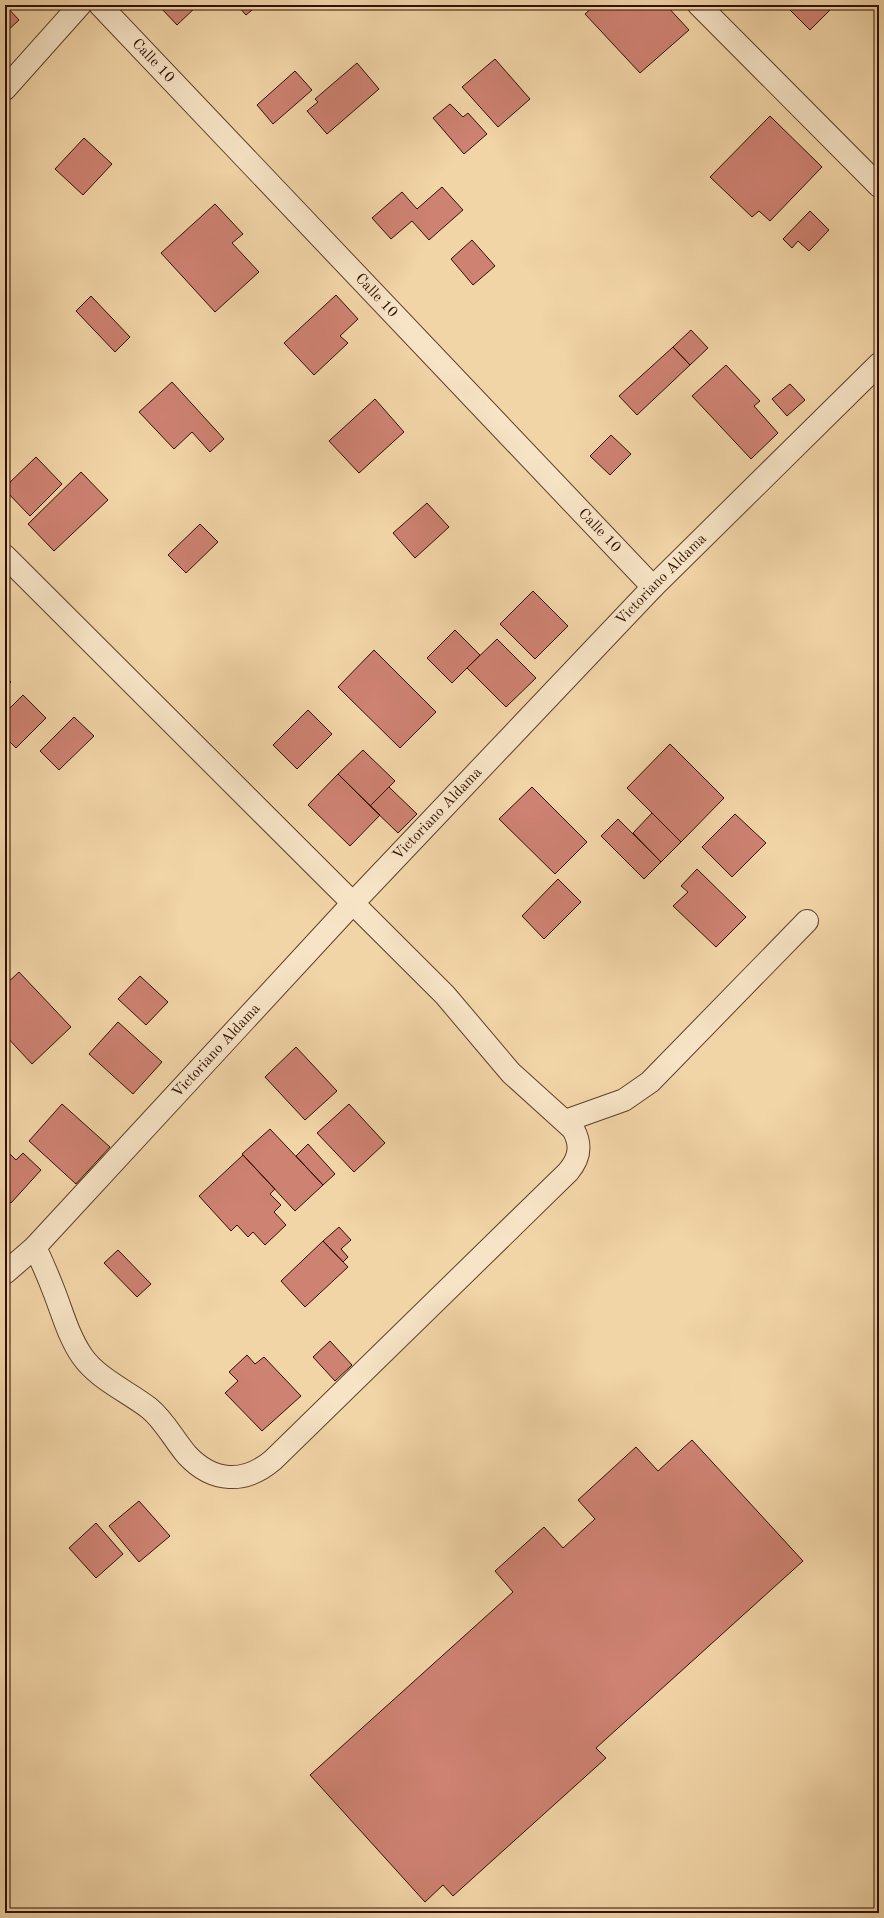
<svg xmlns="http://www.w3.org/2000/svg" width="884" height="1918" font-family="'Old Standard TT',serif">
<rect width="100%" height="100%" fill="#f2d5a7"/>
<filter id="stains"><feTurbulence type="fractalNoise" baseFrequency=".005" numOctaves="4"/><feColorMatrix values="0 0 0 0 .2 0 0 0 0 .09 0 0 0 0 .02 0 0 0 .5 -.17"/></filter>
<radialGradient id="worn" r=".72"><stop offset=".6" stop-color="#630" stop-opacity="0"/><stop offset="1" stop-color="#630" stop-opacity=".3"/></radialGradient>
<path fill="#ce8272" stroke="#2e0f00" d="M5 5 19 20 5 33Z
M161 5H198L177 25 160 7Z
M237 5H258L246 15Z
M595 5H666L689 30 640 73 585 14Z
M785 5H835L810 30Z
M495 59 530 99 498 127 462 87Z
M357 63 379 89 327 134 307 111 318 102 315 99Z
M295 71 312 90 273 124 257 105Z
M450 104 463 117 468 113 487 134 464 154 433 118Z
M770 116 822 167 770 221 759 211 752 217 710 177Z
M84 138 112 164 83 195 55 169Z
M442 187 463 210 429 240 412 221 391 239 372 218 402 192 417 209Z
M215 204 243 234 232 243 259 272 215 312 161 253Z
M810 211 829 230 809 251 798 241 792 248 783 239Z
M472 240 495 266 473 285 451 259Z
M336 295 358 319 340 336 348 343 314 375 284 343Z
M91 296 130 337 115 352 76 311Z
M691 330 708 348 690 365 673 347Z
M673 347 690 365 637 415 619 396Z
M726 365 760 401 754 406 778 433 751 459 692 396Z
M172 382 224 439 210 452 192 432 174 449 139 412Z
M790 384 805 400 787 416 772 399Z
M375 399 404 432 359 473 329 441Z
M611 435 631 454 610 475 590 456Z
M36 457 62 484 30 516 5 490V487Z
M81 472 108 500 54 551 28 524Z
M427 503 449 527 415 558 393 533Z
M200 524 218 542 186 573 168 555Z
M533 591 568 626 535 659 500 624Z
M455 630 480 655 452 683 427 658Z
M497 639 536 678 506 707 467 668Z
M374 650 436 712 400 748 338 687Z
M5 676 11 682 5 688Z
M23 695 46 718 16 748 5 737V713Z
M308 710 332 734 297 769 273 745Z
M74 717 94 736 59 770 40 751Z
M670 744 724 798 681 842 627 788Z
M363 750 395 781 370 806 338 774Z
M338 774 380 815 350 846 308 805Z
M389 787 417 814 398 833 370 806Z
M532 787 587 842 555 874 499 819Z
M652 813 681 842 661 862 633 833Z
M735 814 766 843 732 877 702 847Z
M618 819 661 862 644 879 601 836Z
M697 869 746 917 716 947 673 906 688 892 681 886Z
M558 879 581 902 544 939 522 916Z
M19 972 71 1027 32 1064 5 1035V985Z
M140 976 168 1002 146 1025 118 999Z
M118 1022 162 1062 133 1094 89 1054Z
M296 1047 337 1091 305 1120 265 1077Z
M62 1104 110 1147 76 1184 29 1141Z
M349 1104 385 1143 354 1172 317 1133Z
M270 1129 323 1185 295 1211 242 1154Z
M308 1144 335 1174 323 1185 296 1156Z
M5 1149 16 1160 23 1153 41 1170 11 1203 5 1198Z
M243 1155 275 1189 270 1194 281 1205 274 1212 286 1225 265 1245 253 1232 248 1237 237 1225 231 1231 199 1196Z
M339 1227 351 1240 341 1249 348 1257 343 1262 323 1241Z
M323 1241 348 1267 305 1307 281 1281Z
M118 1250 151 1284 137 1297 104 1263Z
M330 1341 352 1365 335 1381 313 1357Z
M247 1355 255 1364 264 1357 301 1396 262 1431 225 1393 238 1381 229 1372Z
M692 1440 803 1561 596 1748 606 1758 453 1896 443 1885 425 1902 310 1775 513 1592 495 1571 544 1527 563 1548 595 1519 578 1500 636 1447 658 1471Z
M139 1501 170 1536 139 1562 109 1526Z
M96 1523 123 1554 96 1578 69 1548Z"/>
<g fill="none" stroke-linecap="round" stroke-linejoin="round">
<defs>
<g id="minor">
<path id="s1" d="M100 5 653 587"/>
<path d="M699 5 879 186"/>
<path d="M5 89 80 5"/>
<path d="M5 556 445 995 511 1073 573 1129C582 1145 580 1158 568 1172L273 1460C245 1484 213 1483 187 1455 174 1440 165 1421 149 1408 127 1391 98 1379 82 1356 69 1337 63 1315 55 1294 49 1278 42 1262 35 1247"/>
<path d="M565 1121 624 1100 650 1082 807 921"/>
<path id="s2" d="M5 1273 35 1247 353 903 653 587 879 364"/>
</g>
</defs>
<use href="#minor" stroke="#5f402a" stroke-width="24"/>
<use href="#minor" stroke="#f7e4c6" stroke-width="22"/>
</g>
<g text-anchor="middle" dominant-baseline="central" stroke-width="4" stroke-linejoin="round" paint-order="stroke">
<g font-size="15" fill="#2e0f00" stroke="#f7e4c6">
<text stroke="none"><textPath href="#s1" startOffset="77">Calle 10</textPath></text>
<text stroke="none"><textPath href="#s1" startOffset="401">Calle 10</textPath></text>
<text stroke="none"><textPath href="#s1" startOffset="725">Calle 10</textPath></text>
<text stroke="none"><textPath href="#s2" startOffset="955">Victoriano Aldama</textPath></text>
<text stroke="none"><textPath href="#s2" startOffset="631">Victoriano Aldama</textPath></text>
<text stroke="none"><textPath href="#s2" startOffset="307">Victoriano Aldama</textPath></text>
</g>
</g>
<rect width="884" height="1918" fill="none" stroke="#f2d5a7" stroke-width="20"/>
<rect x="6" y="6" width="872" height="1906" fill="none" stroke="#2e0f00" stroke-width="2"/>
<rect x="10" y="10" width="864" height="1898" fill="none" stroke="#2e0f00"/>
<rect width="100%" height="100%" filter="url(#stains)"/>
<rect width="100%" height="100%" fill="url(#worn)"/>
</svg>
